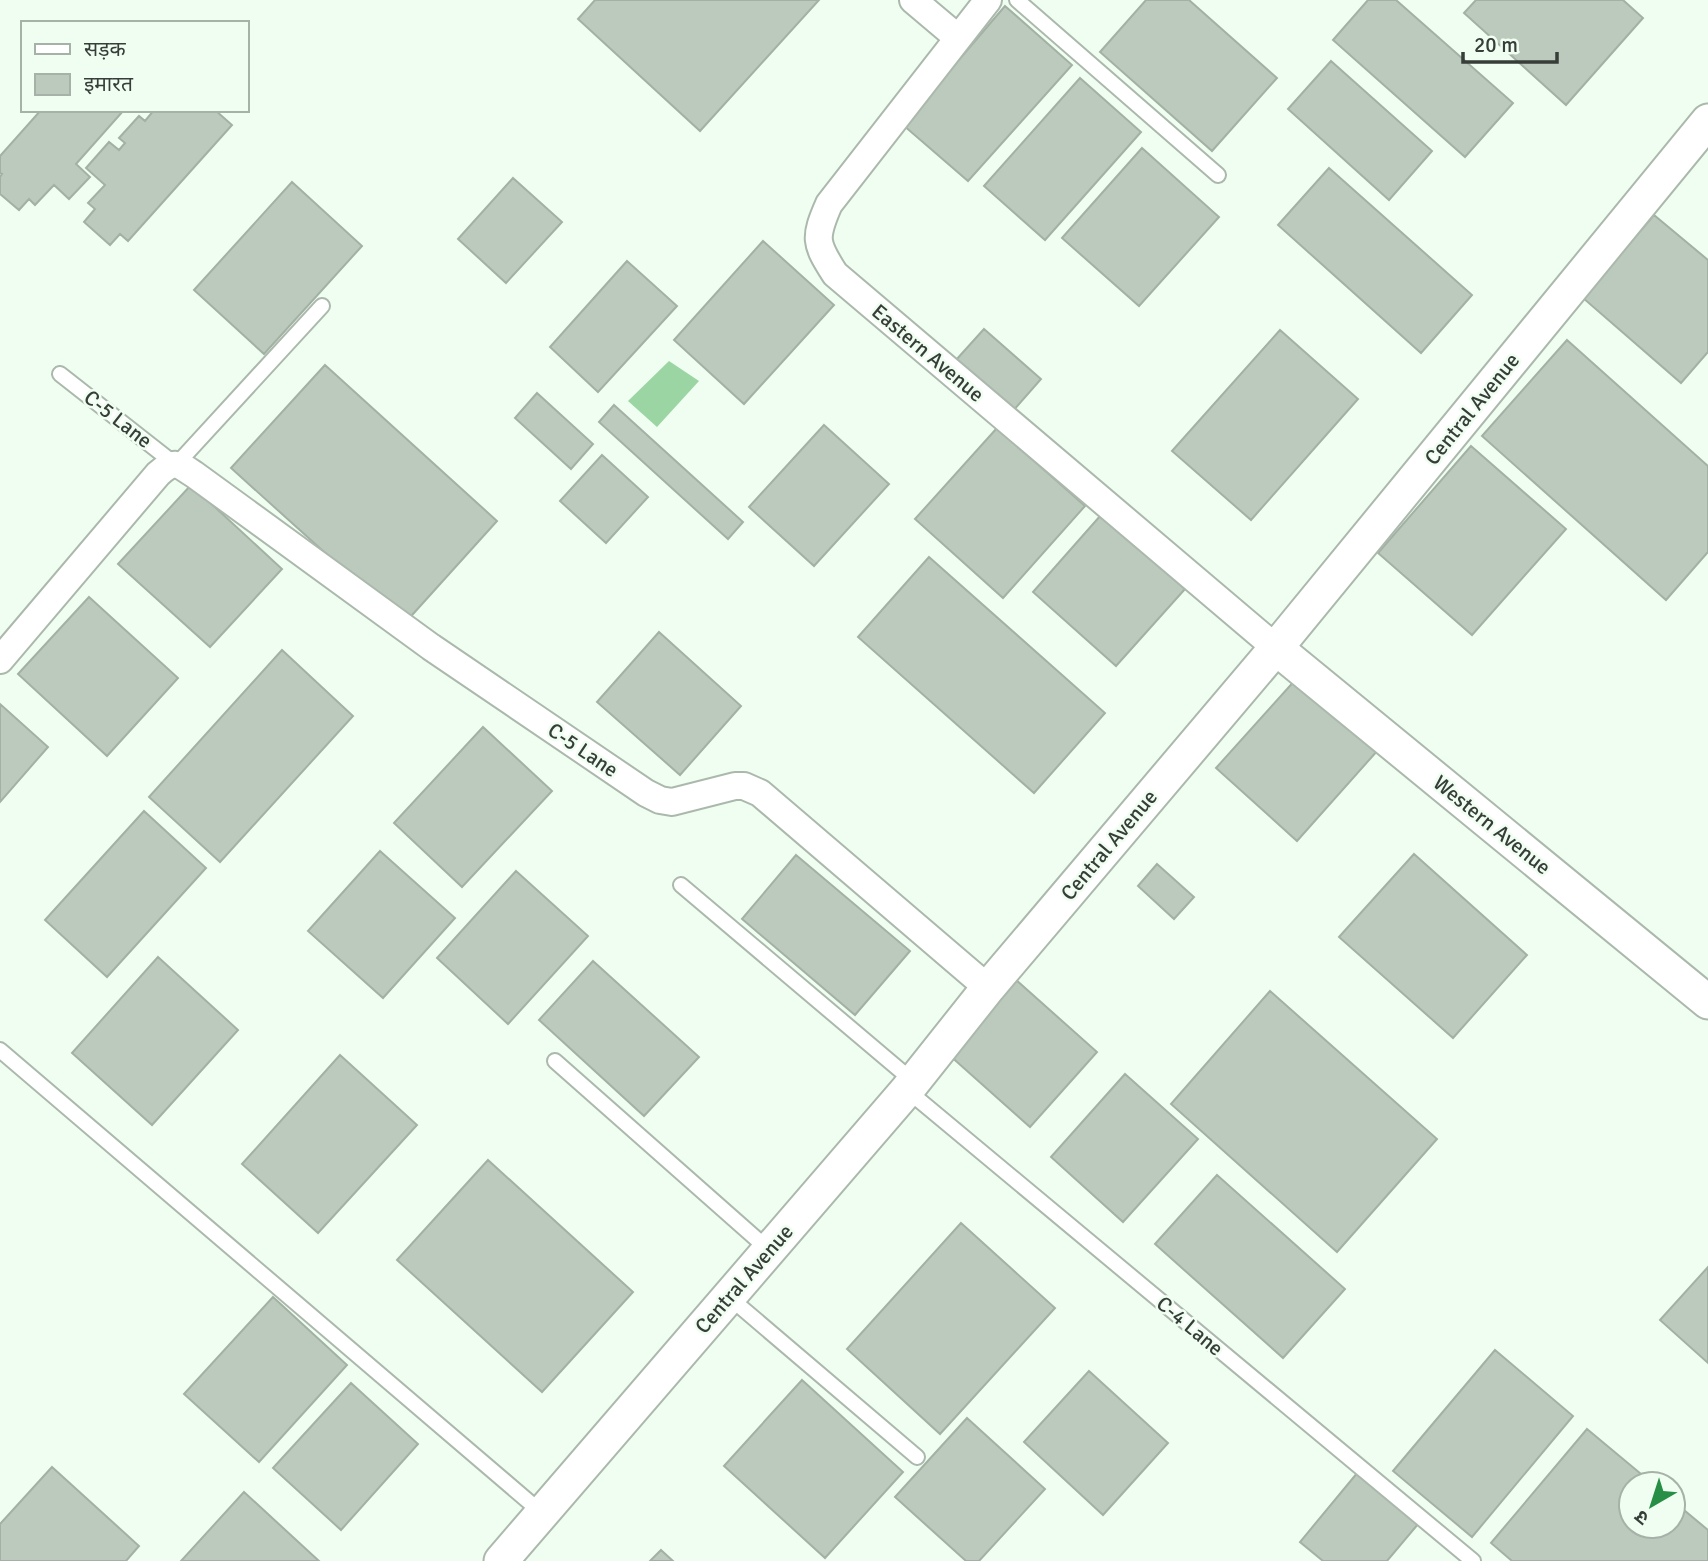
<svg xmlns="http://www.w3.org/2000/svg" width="1708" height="1561" font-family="Signika,'Noto Sans Devanagari',sans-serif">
<rect width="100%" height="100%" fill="#f0fef1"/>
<path fill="#9bd5a4" d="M669 361 699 381 657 427 628 401Z"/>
<path fill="#bcc9bd" stroke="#a3b0a4" stroke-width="2" d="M595 0H819L700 131 578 19Z
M1146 0H1189L1277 78 1212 151 1100 52Z
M1368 0H1396L1513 103 1465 157 1333 40Z
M1476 0H1623L1643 18 1566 105 1464 13Z
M1005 6 1072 65 968 181 903 125Z
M1331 61 1432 151 1389 200 1288 109Z
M1080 78 1141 132 1045 240 984 186Z
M41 110H124L76 164 90 177 69 199 54 185 35 205 29 199 19 210 0 194V177L2 174 0 173V156Z
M154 110H215L232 125 128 241 120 234 110 245 84 222 95 209 88 203 105 185 86 168 109 142 119 150 125 143 119 138 139 116 145 121Z
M1142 148 1219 217 1139 306 1062 238Z
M1329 168 1472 295 1421 353 1278 225Z
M513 178 562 222 506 283 458 239Z
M292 182 362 246 264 354 194 290Z
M1654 215 1708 260V352L1681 383 1583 298Z
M763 241 834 305 744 404 674 340Z
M627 261 677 306 598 392 550 347Z
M984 329 1041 379 1013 411 956 360Z
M1280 330 1358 399 1251 520 1172 451Z
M1567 340 1708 466V552L1666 600 1482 436Z
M325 365 497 521 404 624 231 468Z
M537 393 593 444 571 469 515 418Z
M614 405 743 522 728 539 599 422Z
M824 425 889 484 814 566 749 507Z
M997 428 1085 506 1003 598 915 519Z
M1471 446 1566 529 1472 635 1378 553Z
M602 455 648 497 606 543 560 501Z
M191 485 282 569 210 647 118 564Z
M1101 515 1185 589 1116 666 1033 592Z
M929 557 1105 713 1034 793 858 637Z
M89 597 178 678 107 756 18 674Z
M659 632 741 706 680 775 597 702Z
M282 650 353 716 220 862 149 797Z
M1297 678 1378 750 1297 841 1216 768Z
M0 704 48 747 0 802Z
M483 727 552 791 462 887 394 823Z
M144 811 206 868 107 977 45 920Z
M380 851 455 918 383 998 308 931Z
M1414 854 1527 955 1453 1038 1339 937Z
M796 855 910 951 855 1015 742 919Z
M1157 864 1194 897 1174 919 1138 886Z
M516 871 588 936 508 1024 437 958Z
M158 957 238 1030 152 1125 72 1053Z
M593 961 699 1057 644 1116 539 1020Z
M1015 979 1097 1052 1030 1127 948 1054Z
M1270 991 1437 1139 1337 1252 1171 1104Z
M340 1055 417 1125 318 1233 242 1164Z
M1125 1074 1198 1139 1123 1222 1051 1157Z
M488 1160 633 1292 542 1392 397 1260Z
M1217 1175 1345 1289 1283 1358 1155 1244Z
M961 1223 1055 1308 940 1434 847 1349Z
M1708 1267V1363L1660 1320Z
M273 1297 347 1365 259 1462 184 1394Z
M1495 1350 1573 1416 1472 1537 1393 1471Z
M1089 1371 1168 1443 1103 1515 1024 1442Z
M802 1380 903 1472 825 1558 724 1466Z
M351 1383 418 1444 341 1530 273 1468Z
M967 1418 1045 1489 979 1561H966L895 1497Z
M1587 1429 1653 1484H1631V1526H1673V1501L1708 1530V1561H1512L1491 1543Z
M52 1467 139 1546 126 1561H0V1524Z
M1358 1472 1419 1523 1387 1561H1323L1300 1542Z
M244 1492 319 1561H181Z
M661 1550 673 1561H650Z"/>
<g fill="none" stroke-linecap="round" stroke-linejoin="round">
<defs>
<path id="service" d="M1017 0 1218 175
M60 374 176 465 322 306
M681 885 914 1082
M0 1050 542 1513
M555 1061 769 1250
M907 1090 1473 1561
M729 1297 917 1457"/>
<path id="minor" d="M913 0 958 38
M988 0 829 204C814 238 815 243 835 274L1276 648
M0 660 158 474C174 459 178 464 195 475L431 647 646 793 660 800 672 802 735 786H744L760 793 988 988"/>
<path id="tertiary" d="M1276 648 1708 1002
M501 1561 907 1090 988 988 1276 648 1708 121"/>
</defs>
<use href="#service" stroke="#abb9ad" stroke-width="18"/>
<use href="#minor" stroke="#abb9ad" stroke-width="30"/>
<use href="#tertiary" stroke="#abb9ad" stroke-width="37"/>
<use href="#service" stroke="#fff" stroke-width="14"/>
<use href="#minor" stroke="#fff" stroke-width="26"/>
<use href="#tertiary" stroke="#fff" stroke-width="33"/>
</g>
<g text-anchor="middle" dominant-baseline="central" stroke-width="5" stroke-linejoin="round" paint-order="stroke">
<g font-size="21" fill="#373d38" stroke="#f0fef1">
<text transform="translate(928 353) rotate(40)">Eastern Avenue</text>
<text transform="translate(1472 409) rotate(-51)">Central Avenue</text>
<text transform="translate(118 419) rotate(38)">C-5 Lane</text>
<text transform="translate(583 750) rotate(34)">C-5 Lane</text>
<text transform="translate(1492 825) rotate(39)">Western Avenue</text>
<text transform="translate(1109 845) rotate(-50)">Central Avenue</text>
<text transform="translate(744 1279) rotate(-49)">Central Avenue</text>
<text transform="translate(1190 1326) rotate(40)">C-4 Lane</text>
</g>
</g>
<rect x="21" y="21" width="228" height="91" fill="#f0fef1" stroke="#a6b1a7" stroke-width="2"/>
<rect x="35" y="44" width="35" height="10" fill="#ffffff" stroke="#a6b1a7" stroke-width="2"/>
<text x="84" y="56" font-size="21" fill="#373d38">सड़क</text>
<rect x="35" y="74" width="35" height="21" fill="#bcc9bd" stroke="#a6b1a7" stroke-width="2"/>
<text x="84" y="91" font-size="21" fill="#373d38">इमारत</text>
<g transform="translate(1652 1505) rotate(219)"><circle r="33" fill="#f0fef1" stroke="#a6b1a7" stroke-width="2"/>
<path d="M0-5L12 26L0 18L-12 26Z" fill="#268f45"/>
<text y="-10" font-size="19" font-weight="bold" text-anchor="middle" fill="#373d38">उ</text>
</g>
<path d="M1463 52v10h94v-10" fill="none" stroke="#373d38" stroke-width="3.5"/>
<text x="1474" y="52" font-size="21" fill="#373d38" stroke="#f0fef1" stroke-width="5" paint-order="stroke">20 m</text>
</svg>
